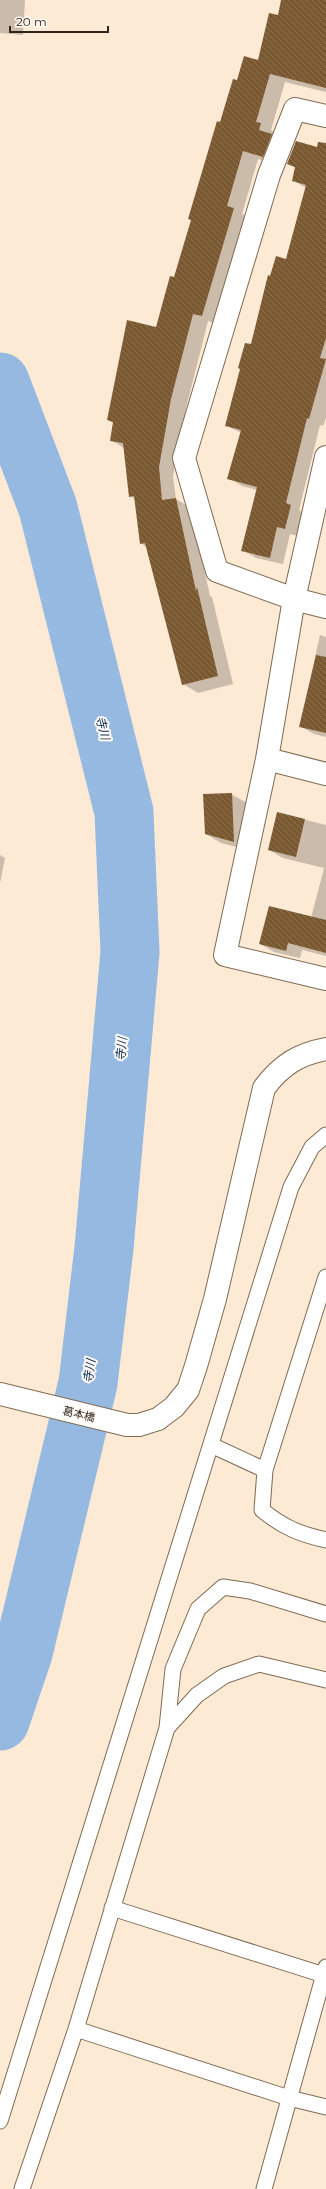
<svg xmlns="http://www.w3.org/2000/svg" width="326" height="2189" font-family="Montserrat,'Noto Sans JP',sans-serif">
<defs>
<pattern id="building-back-hatch" width="6" height="6" patternUnits="userSpaceOnUse"><rect width="6" height="6" fill="#7a5931"/><path d="M-1 5l2 2M0 0l6 6M5-1l2 2" fill="none" stroke="#8c7253"/></pattern>
</defs>
<rect width="100%" height="100%" fill="#fdead5"/>
<path fill="#0003" d="M0 0H25L23 35 0 33Z
M283 0H326V92L285 82 271 130 276 133 278 165 258 159 242 214 249 217 216 324 208 321 186 408 173 476 176 499 191 508 210 596 212 597 233 684 198 693 183 684 146 547 141 543 135 499 130 496 124 448 111 440 114 423 108 420 156 329 175 279 221 124 238 81 259 61 278 17Z
M326 151V418L323 426 320 425 299 510 304 513 298 536 290 534 283 564 256 558 243 550 257 490 242 486 229 478 241 433 226 425 271 277 286 260 306 188 293 180 296 168 288 164Z
M320 635 326 637V737L314 734 300 726Z
M231 794 247 803 249 850 221 843 206 834Z
M278 813 326 825V956L302 950 300 958 274 952 260 944 311 918 324 868 283 858 269 850Z
M0 855 5 858 0 883Z"/>
<g fill="none" stroke-linecap="round" stroke-linejoin="round">
<path stroke="#96b9e2" stroke-width="59" d="M0 382 48 508 124 812 130 952 104 1248 88 1383 23 1653 0 1721"/>
</g>
<path fill="url(#building-back-hatch)" d="M281 0H326V88L270 74 256 122 261 123 259 130 272 134 263 157 243 151 227 206 234 208 202 316 193 314 171 399 159 467 162 500 176 498 196 591 197 587 218 676 182 685 145 543 140 544 134 496 129 497 123 443 110 441 113 422 107 420 127 320 156 327 170 276 174 277 191 220 188 219 217 121 220 122 233 79 237 80 244 56 258 60 269 13 278 15Z
M296 141 317 147 318 142 326 143V338L320 358 326 359 309 419 307 418 286 503 291 505 285 529 277 527 270 558 241 551 257 487 227 479 241 430 225 426 240 369 238 368 245 343 251 344 268 275 270 276 276 256 286 259 306 185 292 181 295 167 287 164Z
M316 655 326 657V733L299 727Z
M232 793 234 842 205 834 203 794Z
M277 812 305 819 296 857 268 850Z
M269 906 326 920V953L288 943 286 951 259 944Z"/>
<g fill="none" stroke-linecap="round" stroke-linejoin="round">
<defs>
<path id="service" d="M326 1277 265 1470 262 1510C283 1527 299 1534 326 1540
M211 1445 265 1470
M167 1728 173 1669 198 1609 223 1587 250 1591 326 1614
M112 1908 324 1975
M76 2029 289 2098 326 2107
M0 2121 291 1187 312 1147 326 1135
M22 2189 76 2029 167 1728 197 1695 224 1676 259 1664 326 1680
M264 2189 326 1967"/>
<path id="minor" d="M326 116 295 109 269 175 184 458 217 571 294 599 326 607
M326 457 294 599 267 759 225 955 326 979
M267 759 326 774
M158 1419 174 1407 188 1390 196 1366 215 1299 264 1088C281 1065 299 1054 326 1049"/>
<path id="tertiary" d="M0 1394 127 1425H139L158 1419"/>
</defs>
<use href="#service" stroke="#7f6b53" stroke-width="17"/>
<use href="#minor" stroke="#7f6b53" stroke-width="24"/>
<use href="#tertiary" stroke="#7f6b53" stroke-width="24"/>
<use href="#service" stroke="#fff" stroke-width="15"/>
<use href="#minor" stroke="#fff" stroke-width="22"/>
<use href="#tertiary" stroke="#fff" stroke-width="22"/>
</g>
<g text-anchor="middle" dominant-baseline="central" stroke-width="4" stroke-linejoin="round" paint-order="stroke">
<g font-size="11" fill="#2d241a" stroke="#fffaf5">
<text transform="translate(79 1414) rotate(14)">葛本橋</text>
</g>
<g font-size="12" font-style="italic" fill="#042b51" stroke="#fffaf5">
<text transform="translate(103 728) rotate(76)">寺川</text>
<text transform="translate(121 1049) rotate(-85)">寺川</text>
<text transform="translate(89 1371) rotate(-82)">寺川</text>
</g>
</g>
<path d="M10 26v6h98v-6" fill="none" stroke="#2d241a" stroke-width="2"/>
<text x="16" y="26" font-size="12" fill="#2d241a" stroke="#fffaf5" stroke-width="3" paint-order="stroke">20 m</text>
</svg>
